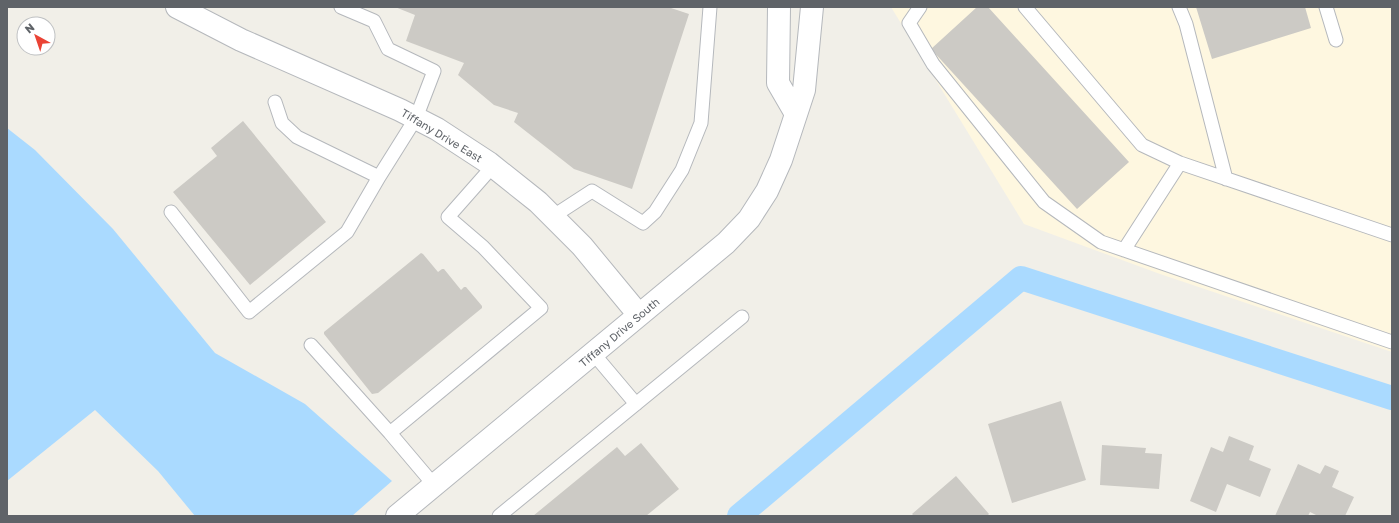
<svg xmlns="http://www.w3.org/2000/svg" width="1399" height="523" font-family="'Golos Text',sans-serif">
<rect width="100%" height="100%" fill="#f1efe8"/>
<path fill="#fef7e0" d="M891 7H1392V352L1160 274 1024 224Z"/>
<path fill="#aadaff" d="M7 128 35 150 113 229 215 353 305 404 392 481 352 516H195L158 471 95 410 7 481Z"/>
<g fill="none" stroke-linecap="round" stroke-linejoin="round">
<path stroke="#aadaff" stroke-width="24" d="M739 516 1021 278 1392 398"/>
</g>
<path fill="#cccac5" d="M395 7H668L689 14 632 189 574 169 514 122 518 113 494 105 458 75 464 63 406 41 415 15Z
M977 7H988L1129 162 1077 209 931 49Z
M1196 7H1305L1311 28 1212 59Z
M243 121 326 222 250 285 173 192 217 156 211 148Z
M421 253 423 254 438 272 442 269H444L461 290 464 287H466L482 306V308L378 393 372 394 324 334V332Z
M1061 401 1086 480 1012 503 988 424Z
M1229 436 1254 446 1249 460 1271 469 1260 497 1227 484 1216 512 1190 501 1211 447 1223 452Z
M641 443 679 489 646 516H533L617 447 625 456Z
M1102 445 1146 448 1145 453 1162 454 1159 489 1100 485Z
M1298 464 1320 474 1325 465 1339 471 1332 487 1354 497 1345 516H1318L1310 512 1308 516H1275Z
M956 476 989 514 987 516H914L912 514Z"/>
<g fill="none" stroke-linecap="round" stroke-linejoin="round">
<defs>
<path id="service" d="M920 7 909 23 933 64 1044 202 1101 242 1392 342
M1025 7 1142 145 1180 163 1392 235
M1179 7 1186 24 1226 179
M1326 7 1336 40
M275 102 282 123 297 137 379 177 416 118 434 71 388 49 374 21 341 7
M171 212 249 312 347 232 379 177
M552 217 592 191 643 223 655 212 682 170 701 123 710 7
M1124 250 1180 163
M311 345 390 433 541 308 483 247 448 217 493 166
M593 353 636 404
M390 433 434 485
M499 516 742 317"/>
<path id="minor" d="M177 7 241 40 400 110 437 129 489 163 538 202 582 246 639 315
M779 7 778 83 796 114
M397 516 726 243 749 219 767 191 781 160 804 90 812 7"/>
</defs>
<use href="#service" stroke="#b5b8bc" stroke-width="15"/>
<use href="#minor" stroke="#b5b8bc" stroke-width="24"/>
<use href="#service" stroke="#fff" stroke-width="13"/>
<use href="#minor" stroke="#fff" stroke-width="22"/>
</g>
<g text-anchor="middle" dominant-baseline="central" stroke-width="3" stroke-linejoin="round" paint-order="stroke">
<g font-size="11" fill="#5f6368" stroke="#fff">
<text transform="translate(442 135) rotate(31)">Tiffany Drive East</text>
<text transform="translate(619 332) rotate(-40)">Tiffany Drive South</text>
</g>
</g>
<rect width="1399" height="523" fill="none" stroke="#5f6368" stroke-width="16"/>
<g transform="translate(36 36) rotate(320)"><circle r="19" fill="#ffffff" stroke="#bfc1c3"/>
<path d="M0-3L7 15L0 10L-7 15Z" fill="#ea4335"/>
<text y="-6" font-size="11" font-weight="bold" text-anchor="middle" fill="#5f6368">N</text>
</g>
</svg>
